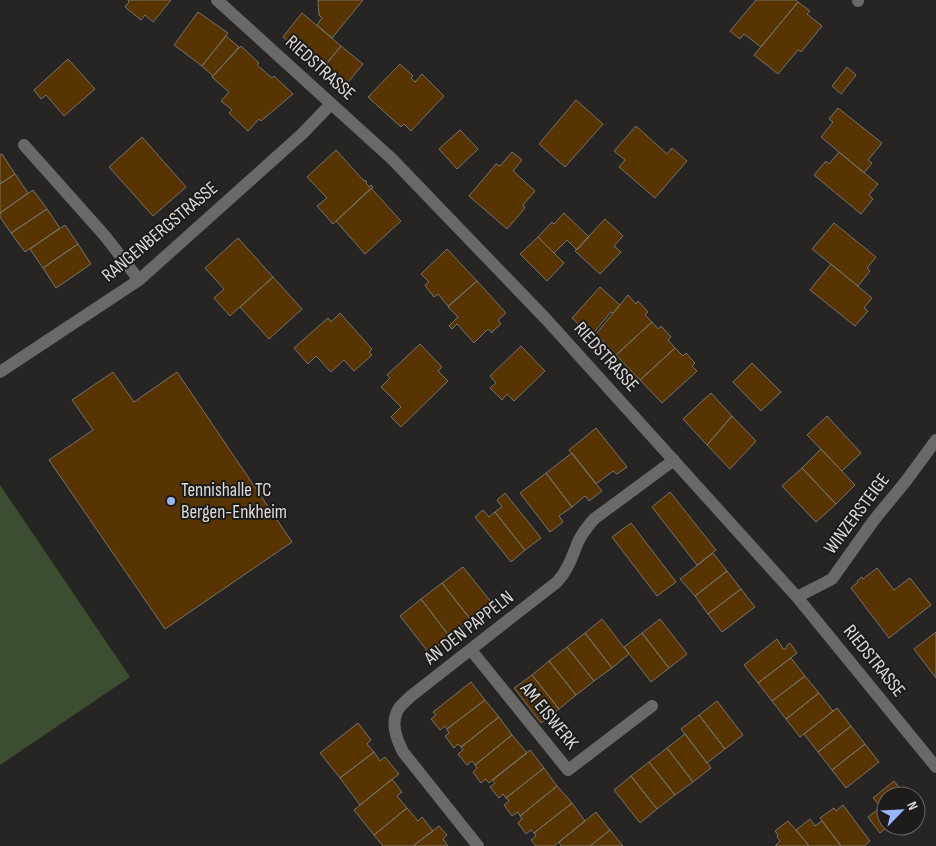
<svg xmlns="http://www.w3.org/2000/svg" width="936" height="846" font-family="'Sofia Sans Condensed',sans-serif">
<rect width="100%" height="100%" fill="#272523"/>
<path fill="#3c4d32" d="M0 485 130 677 0 765Z"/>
<path fill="#583400" stroke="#757370" d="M128 0H171L153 22 145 15 141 20 125 7 129 2Z
M318 0H363L332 38 317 25 322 18 319 15Z
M756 0H796L798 2 761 47 744 34 740 39 730 31Z
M798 2 810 11 807 14 822 26 801 52 798 50 778 74 754 55Z
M198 12 228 33 202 66 174 45Z
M302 13 341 46 323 68 283 37Z
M226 36 239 47 213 76 202 66Z
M241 46 259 63 257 65 272 78 274 76 293 94 261 121 259 119 248 131 229 113 232 110 221 101 229 92 212 77Z
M341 46 363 64 345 86 323 68Z
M68 59 95 89 64 116 46 95 41 99 34 90Z
M400 64 413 76 411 78 415 82 422 74 444 96 411 131 404 124 401 127 368 97Z
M847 67 856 75 841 94 832 86Z
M576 100 603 124 565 167 539 144Z
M838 108 882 143 868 160 872 163 864 173 821 137 833 122 829 119Z
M636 126 667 154 672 148 687 161 655 198 619 167 625 160 614 151Z
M460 130 478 149 457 169 439 149Z
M142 137 186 187 153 216 109 167Z
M336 150 364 181 365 180 367 182 366 183 369 187 371 185 373 187 333 224 317 206 327 198 307 177Z
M512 152 522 160 513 171 535 191 523 205 525 208 507 229 469 196 496 164 500 166Z
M839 152 878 184 869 195 873 199 861 214 814 175 826 161 829 164Z
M2 154 15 174 0 184V155Z
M15 174 28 193 0 213V184Z
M371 188 401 221 365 254 336 221Z
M33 190 47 209 11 233 0 217V213Z
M47 209 60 228 25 252 11 233Z
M564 213 589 237 577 250 567 240 554 253 538 237 552 222 554 224Z
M605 219 623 236 614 246 621 252 600 274 575 251Z
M834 223 876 257 867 268 870 271 858 286 812 249Z
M65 225 78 244 43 268 30 249Z
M538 237 564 263 547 281 520 254Z
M238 238 273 277 230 316 214 298 224 289 205 268Z
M78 244 91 264 56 288 43 268Z
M447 249 477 281 448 306 438 294 434 297 427 288 425 285 429 282 421 274Z
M831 264 872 298 864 308 868 311 855 326 810 290Z
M273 277 302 309 269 339 240 307Z
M477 281 506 313 498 320 501 324 493 331 492 333 488 329 474 343 457 324 452 329 449 326 458 317 448 307Z
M600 287 620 305 613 313 611 312 591 336 572 318Z
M628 295 636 304 638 301 648 312 645 315 652 322 616 355 596 334Z
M340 313 372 349 369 352 372 355 354 371 344 360 331 372 316 356 308 364 294 348 328 318 331 322Z
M652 322 658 329 661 326 671 337 668 340 675 348 640 380 616 355Z
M420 344 442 367 438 371 448 381 401 427 391 417 401 407 381 387 390 378 387 375Z
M521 346 545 371 514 401 507 394 502 400 490 388 496 383 490 376Z
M675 348 683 356 686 353 695 363 692 366 697 371 662 403 640 380Z
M752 363 781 392 761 411 733 382Z
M113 372 134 402 177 372 292 542 165 629 49 460 93 430 72 400Z
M711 393 732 416 707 445 683 419Z
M732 416 756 441 730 469 707 445Z
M827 416 861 453 842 471 807 435Z
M596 428 627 467 617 474 613 471 596 484 569 450Z
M821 449 855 485 836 504 802 468Z
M572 453 602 491 589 501 585 496 572 507 546 473Z
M802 468 836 504 816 522 782 486Z
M546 473 572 507 559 516 563 522 550 532 520 493Z
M670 492 716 550 697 565 652 507Z
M505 493 541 538 525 550 495 512 502 507 497 500Z
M483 510 489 517 495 512 525 550 511 562 475 517Z
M631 523 676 582 657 596 612 537Z
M713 553 727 571 695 596 680 579Z
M463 567 492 603 471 620 442 583Z
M877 568 894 590 910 578 931 605 889 638 851 588 858 582 857 581 862 577 863 579Z
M727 571 741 589 708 614 695 596Z
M442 583 471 620 450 637 421 599Z
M741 589 755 607 722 632 708 614Z
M421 599 450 637 429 653 400 616Z
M602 619 629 654 612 668 585 633Z
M660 619 687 654 669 668 642 633Z
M936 632V678L914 649Z
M585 633 612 668 594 681 567 647Z
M642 633 669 668 651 682 624 647Z
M777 639 783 649H786L787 645 790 643 797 653 758 683 744 665Z
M567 647 594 681 576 695 549 661Z
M791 658 805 676 772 701 758 683Z
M549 661 576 695 559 709 532 675Z
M532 675 559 709 541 723 514 688Z
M805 676 819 693 786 719 772 701Z
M471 682 485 700 447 729 445 726 440 730 431 719 436 715 433 712Z
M819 693 833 711 800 737 786 719Z
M485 700 499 717 461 747 458 744 454 748 445 736 449 733 447 729Z
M717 701 743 735 725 749 699 715Z
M837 708 851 726 818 752 804 734Z
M699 715 725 749 707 763 681 729Z
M499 717 512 735 475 765 472 761 467 765 458 754 463 750 461 747Z
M358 723 371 740 367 744 374 752 340 778 320 753Z
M851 726 865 744 832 770 818 752Z
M685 734 711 768 693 782 667 748Z
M512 735 527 753 489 783 486 779 481 783 473 772 477 768 475 765Z
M865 744 879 762 846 788 832 770Z
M667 748 693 782 675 795 649 762Z
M530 750 544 768 506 798 503 794 499 798 490 787 495 783 492 780Z
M374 752 380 761 385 757 399 774 360 805 340 778Z
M649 762 675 795 657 809 631 776Z
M544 768 557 786 520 816 518 812 512 816 504 805 509 801 506 798Z
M631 776 657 809 640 823 614 790Z
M392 779 402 792 397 796 407 808 374 835 354 810Z
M894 781 906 796H886V826H888L880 833 868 817 881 807 873 798Z
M557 786 572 803 534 833 531 830 526 834 518 823 522 819 520 816Z
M572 803 585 821 554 846H536L531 840 536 836 534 833Z
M843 805 870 841 864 846H841L820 818 834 808 836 811Z
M407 808 418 821 422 817 433 831 413 846H383L374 835Z
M596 812 610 830 590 846H561L559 842Z
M810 819 815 826 822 821 841 846H809L796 830Z
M788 821 796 830 809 846H775L780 841 777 837 778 835 775 831Z
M439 826 447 835 443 839 448 846H413Z
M610 830 623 846H590Z"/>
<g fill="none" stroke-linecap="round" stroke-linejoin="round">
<path stroke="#6b6967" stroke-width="12" d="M217 0 392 159 546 319 797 597 936 767
M858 0V1
M24 145 105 236 139 280
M0 372 139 280 302 134 331 104
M797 597 832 579 874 520 906 481 936 440
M471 650 568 770 652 706
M478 846 403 752C396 738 390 722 399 708 402 704 407 700 411 696L557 582C568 570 572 557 578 542 582 533 588 526 594 519L674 460"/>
</g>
<circle fill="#97b6fd" stroke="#1d1c1a" stroke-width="2" cx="171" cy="501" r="5"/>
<g text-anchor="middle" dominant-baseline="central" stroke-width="4" stroke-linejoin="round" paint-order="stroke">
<g font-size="19" fill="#dddcdb" stroke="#1d1c1a">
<text transform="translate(320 68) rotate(42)">RIEDSTRASSE</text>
<text transform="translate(160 232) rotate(-40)">RANGENBERGSTRASSE</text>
<text transform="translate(606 357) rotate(48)">RIEDSTRASSE</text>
<text transform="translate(857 514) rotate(-53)">WINZERSTEIGE</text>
<text transform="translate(469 628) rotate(-38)">AN DEN PAPPELN</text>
<text transform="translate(874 661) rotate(51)">RIEDSTRASSE</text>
<text transform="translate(549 716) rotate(51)">AM EISWERK</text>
</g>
<g font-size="19" fill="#dddcdb" stroke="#1d1c1a" text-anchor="start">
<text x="181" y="490">Tennishalle TC<tspan x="181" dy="22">Bergen-Enkheim</tspan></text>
</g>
</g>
<g transform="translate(901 811) rotate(66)"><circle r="24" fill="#1d1c1a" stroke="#6a6967"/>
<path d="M0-4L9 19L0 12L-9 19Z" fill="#97b6fd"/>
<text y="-8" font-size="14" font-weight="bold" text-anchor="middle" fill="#dddcdb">N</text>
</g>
</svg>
